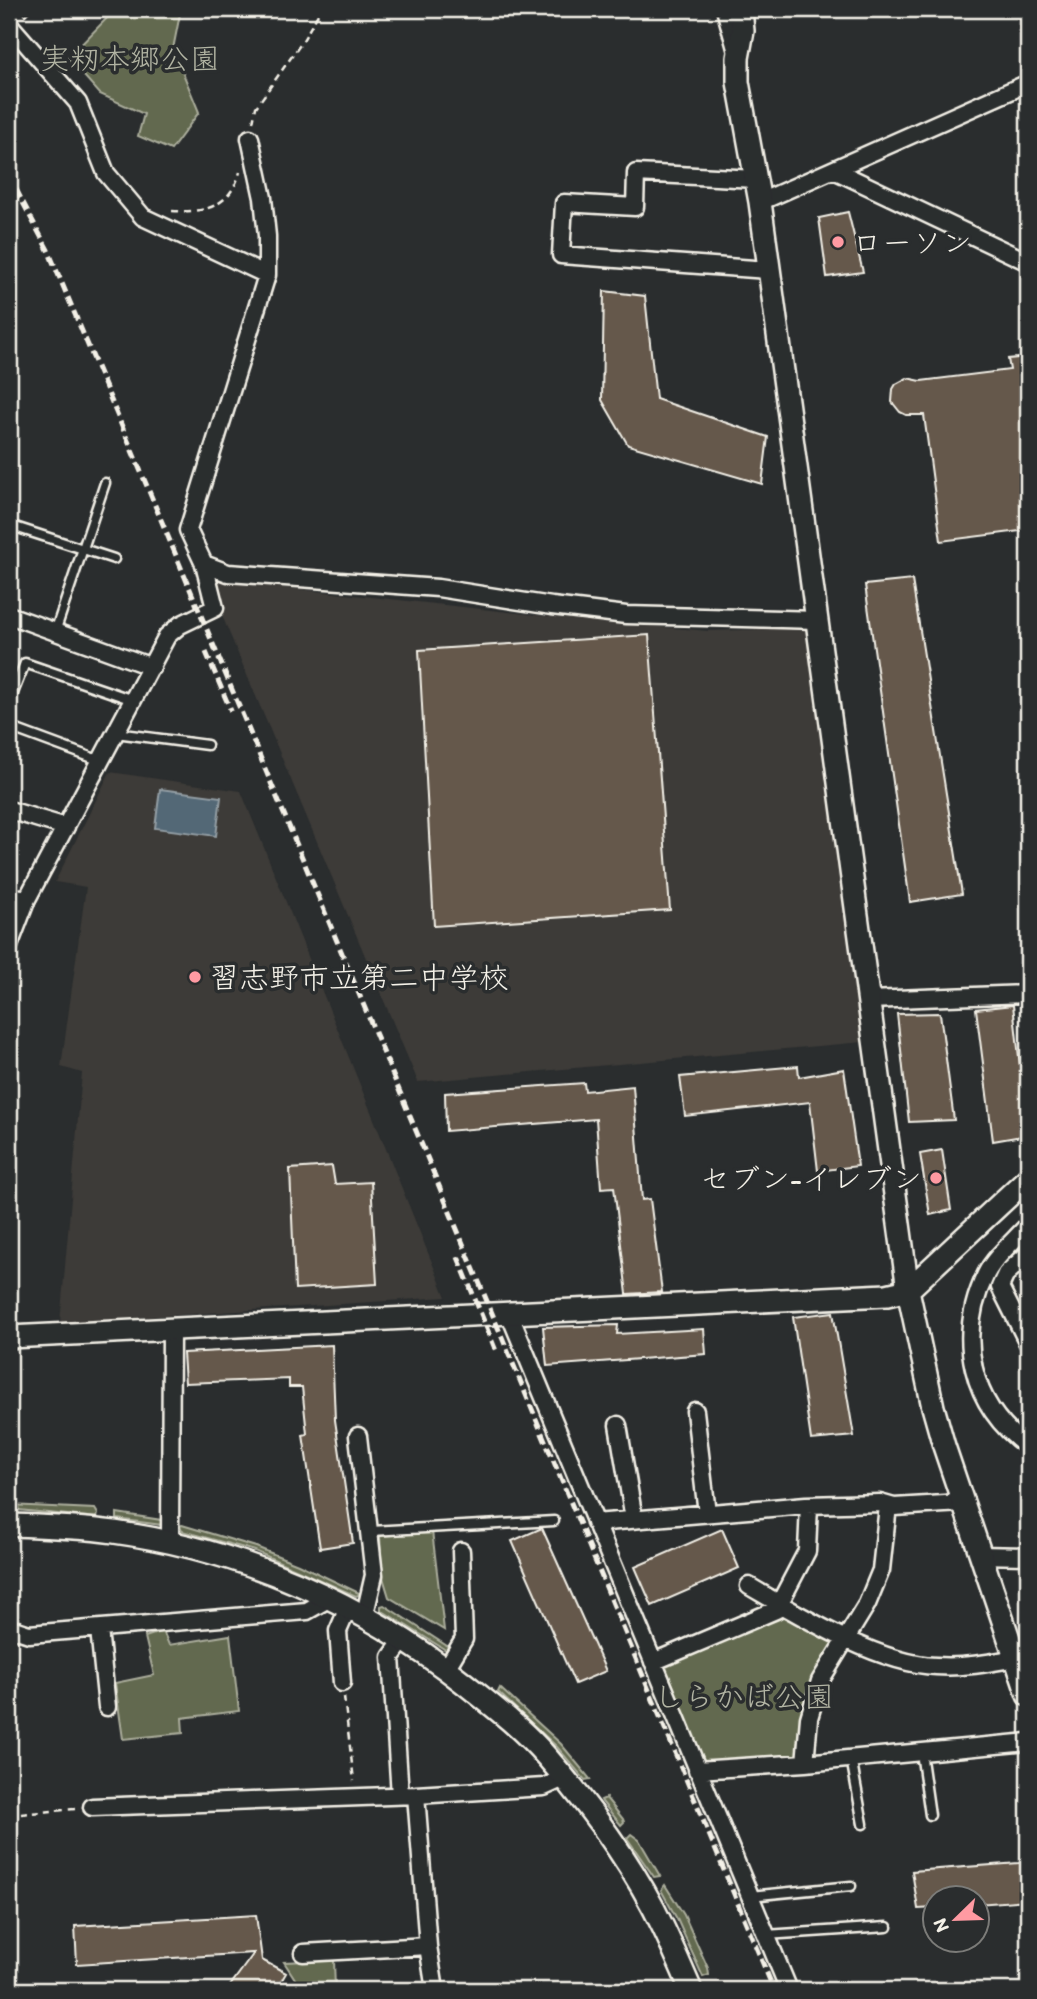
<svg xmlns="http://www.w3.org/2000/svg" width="1037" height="1999" font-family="Itim,'Klee One',sans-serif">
<rect width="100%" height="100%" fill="#2a2d2e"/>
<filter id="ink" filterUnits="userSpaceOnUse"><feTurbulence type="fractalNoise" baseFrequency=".0143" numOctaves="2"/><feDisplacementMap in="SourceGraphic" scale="14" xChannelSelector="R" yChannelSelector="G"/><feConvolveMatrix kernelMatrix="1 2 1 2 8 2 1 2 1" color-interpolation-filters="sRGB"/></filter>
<g filter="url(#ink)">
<path fill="#3c3a37" d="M215 576 235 582 581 620 709 631 806 628 864 1042 418 1082 223 618Z
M110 772 241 791 446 1297 60 1323 82 1073 61 1067 86 887 55 882Z
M670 1985 672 1990H571Z"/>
<path fill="#62694f" stroke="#abad9c" stroke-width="2" d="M104 9H181L173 49 199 112 171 150 138 136 144 114 100 94 68 58 110 15Z
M9 1505 95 1509 98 1514 97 1518 9 1509Z
M117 1513 161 1520 162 1525 117 1519Z
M182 1525 256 1547 298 1564 361 1594 356 1596 255 1551 182 1531 180 1526Z
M432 1531 444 1630 389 1597 382 1574 380 1536Z
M384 1605 450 1648 449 1652 381 1610V1606Z
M782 1608 842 1639 807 1711 804 1759 700 1765 661 1662Z
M163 1631 169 1645 230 1635 239 1711 182 1718 183 1733 123 1739 115 1683 154 1675 145 1637Z
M500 1688 561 1744 590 1779 585 1780 557 1747 498 1692Z
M606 1798 623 1819 624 1822 621 1825 602 1802 601 1800Z
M631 1834 639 1840 660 1876 654 1877 627 1838Z
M665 1885 684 1915 708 1968 709 1975 703 1977 677 1919 661 1890Z
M334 1960 335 1990H295L297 1982 284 1962Z"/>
<path fill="#536776" stroke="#939ea4" stroke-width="2" d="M160 789 221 797 216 836 155 828Z"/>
<path fill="#65584c" stroke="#f4f1e8" stroke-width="2" d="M848 212 863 272 827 277 819 218Z
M604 291 645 296 656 399 768 437 762 484 628 445 602 400Z
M1028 357V530L941 541 924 415H906L900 412 892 402 893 389 896 384 907 378 921 381 1010 370 1008 359Z
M912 580 962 894 910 902 865 585Z
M649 635 670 910 434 926 419 650Z
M1013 1005 1028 1135 993 1141 976 1009Z
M940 1013 954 1120 909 1122 897 1014Z
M798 1066 799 1077 844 1069 858 1166 818 1171 810 1102 685 1116 680 1077Z
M584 1083 585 1091 633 1086 642 1200 650 1199 662 1292 627 1294 614 1187 601 1188 596 1119 446 1131 445 1093Z
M942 1150 951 1210 930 1215 920 1154Z
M332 1166 335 1184 371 1182 377 1284 295 1289 290 1169Z
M833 1312 854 1436 811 1440 793 1317Z
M618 1325 617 1334 704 1329 706 1354 547 1366 543 1327Z
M332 1345 335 1420 353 1543 320 1548 303 1435 307 1434 302 1387H289V1379L185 1383 183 1353Z
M542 1528 606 1671 575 1684 512 1541Z
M722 1529 739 1568 652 1606 635 1567Z
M1028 1861V1900L977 1904V1898H935V1908L918 1909 912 1871 1019 1863Z
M256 1915 262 1960 286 1973 276 1990H227L254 1953 77 1964 75 1926Z"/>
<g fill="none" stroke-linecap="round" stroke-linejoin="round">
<defs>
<path id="lane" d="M9 525 114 559
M55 632 105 483
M9 703 25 663 133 700
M9 727 101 761
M116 733 207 745
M371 1531 554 1521
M921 1752 930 1815
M851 1758 863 1824
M750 1896 851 1886
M766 1935 887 1927"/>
<path id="street" d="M725 9 737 52
M9 24 78 103 106 173 143 217 267 275
M834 170 1028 262
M756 179 636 173 635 207 564 203 561 255 768 270
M760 202 1028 83
M204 564 228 573 438 588 552 606 626 615 817 620
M9 615 152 667
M9 810 66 827
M9 896 27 899
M9 946 27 899 167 636 180 625 215 608 204 564 188 530 267 275V236L263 198 250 138
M869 1000 1028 994
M1028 1225C1015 1240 995 1256 986 1274 955 1337 971 1406 1028 1447
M1028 1254 1006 1274 1000 1287 1028 1343
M509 1313 789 1990
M695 1411 707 1513
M618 1425 634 1519
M358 1436 374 1575 364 1618
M595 1523 806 1505 880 1503 894 1507 962 1503
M170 1542 171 1329
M979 1555 1028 1556
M749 1586C799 1615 878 1664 936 1666 963 1668 989 1663 1016 1658
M99 1629 107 1707
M9 1630H17L29 1634 307 1611 330 1598
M653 1662 776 1610 807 1551 809 1505
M446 1669 464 1639 461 1551
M342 1683 338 1631 348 1608
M805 1763 809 1718 820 1681 867 1604 881 1570 888 1506
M697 1770 805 1763 1028 1742
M400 1795 391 1657 404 1639
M416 1795 428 1946 435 1990
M92 1807 416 1795 544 1787 564 1778
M303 1953 428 1946"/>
<path id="secondary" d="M741 9 743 31 738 58V82L760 202 908 1290 933 1407 944 1446 1028 1695
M9 1337 887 1295 908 1290 1028 1178
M9 1525C44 1526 79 1527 114 1532 242 1550 363 1603 464 1683 493 1706 523 1729 547 1757 591 1808 634 1866 663 1927 673 1948 682 1969 691 1990"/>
</defs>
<use href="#lane" stroke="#f4f1e8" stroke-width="13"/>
<use href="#street" stroke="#f4f1e8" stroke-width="21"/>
<use href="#secondary" stroke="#f4f1e8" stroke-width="26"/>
<path stroke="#f4f1e8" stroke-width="2.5" stroke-dasharray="7 5" stroke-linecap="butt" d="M134 9 155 13 161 9
M24 16 31 9
M253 122 256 107 302 42 321 9
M172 211C205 213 230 207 240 172
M344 1697 354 1781
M9 1815 75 1809"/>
<use href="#lane" stroke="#2a2d2e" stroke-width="8"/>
<use href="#street" stroke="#2a2d2e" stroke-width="16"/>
<use href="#secondary" stroke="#2a2d2e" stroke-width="21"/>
<path stroke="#f4f1e8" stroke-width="5" stroke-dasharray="10 5" stroke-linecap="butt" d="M9 176 48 250C291 829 532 1410 774 1990
M206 652 231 711
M458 1257 496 1351"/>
</g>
</g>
<g fill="#ff9aa2" stroke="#2a2d2e" stroke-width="2.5">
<circle cx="838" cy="242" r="7"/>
<circle cx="195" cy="977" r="7"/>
<circle cx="936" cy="1178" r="7"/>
</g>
<g text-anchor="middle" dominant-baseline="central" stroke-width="7" stroke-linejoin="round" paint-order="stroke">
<g font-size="30" fill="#b2b4a3" stroke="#2a2d2e">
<text x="130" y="58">実籾本郷公園</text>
<text x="744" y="1696">しらかば公園</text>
</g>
<g font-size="30" fill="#f4f1e8" stroke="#2a2d2e" text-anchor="start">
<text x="852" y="242">ローソン</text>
<text x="209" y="977">習志野市立第二中学校</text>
<text x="922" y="1178" text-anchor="end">セブン-イレブン</text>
</g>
</g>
<rect width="1037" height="1999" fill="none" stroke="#2a2d2e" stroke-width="35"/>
<rect x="18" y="18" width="1002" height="1964" fill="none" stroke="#f4f1e8" stroke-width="2.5" filter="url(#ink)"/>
<g transform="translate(956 1919) rotate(247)"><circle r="33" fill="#2a2d2e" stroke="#7b7b78" stroke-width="2"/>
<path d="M0-5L12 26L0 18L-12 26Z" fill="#ff9aa2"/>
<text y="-10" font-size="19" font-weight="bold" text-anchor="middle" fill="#f4f1e8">N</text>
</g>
</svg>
